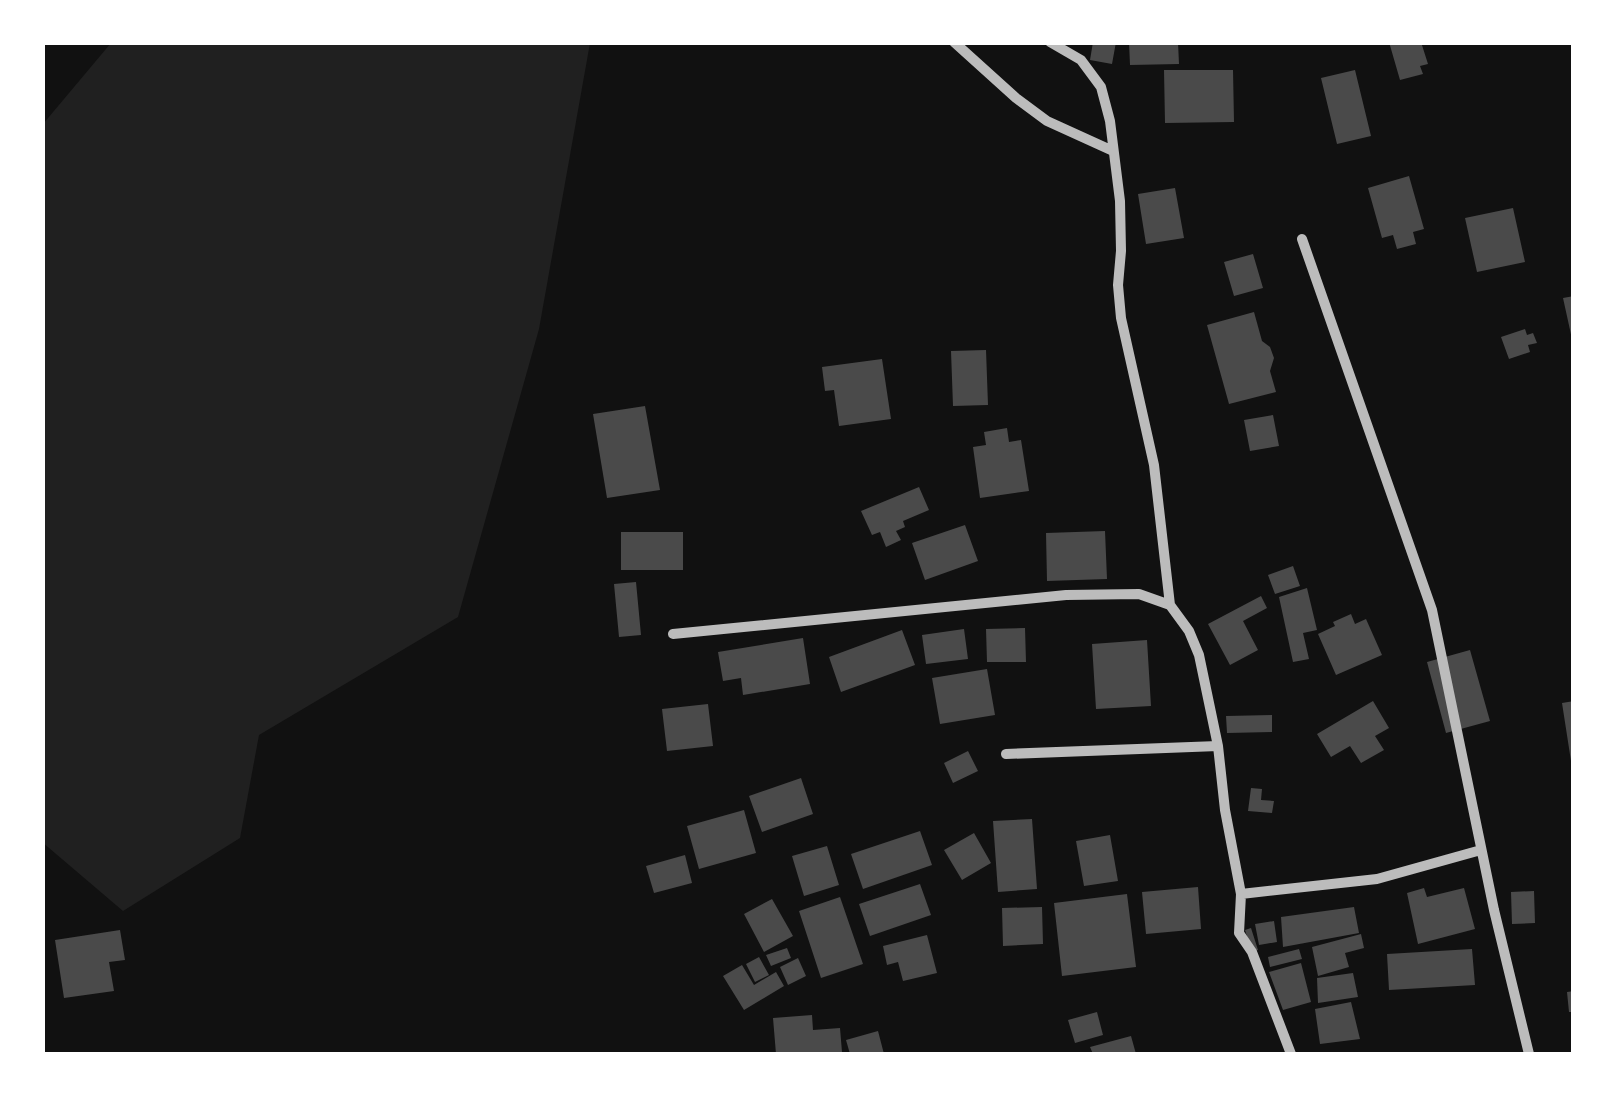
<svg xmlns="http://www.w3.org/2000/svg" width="1616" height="1097" font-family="Cabin,sans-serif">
<rect width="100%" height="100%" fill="#111"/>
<path fill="#202020" d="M111 43H590L539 329 458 617 259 735 240 838 123 911 42 842 43 124Z"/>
<path fill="#4a4a4a" d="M1093 42H1116L1112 64 1090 60Z
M1129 42H1178L1179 64 1130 65Z
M1389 42H1421L1428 64 1420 66 1423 74 1400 80Z
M1164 70H1233L1234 122 1165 123Z
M1355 70 1371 136 1337 144 1321 78Z
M1409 176 1424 229 1413 232 1416 244 1397 249 1393 235 1382 238 1368 188Z
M1175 188 1184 238 1146 244 1138 194Z
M1513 208 1525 262 1477 272 1465 218Z
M1253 254 1263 288 1234 296 1224 262Z
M1574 296V339H1572L1563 298Z
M1254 312 1262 341 1270 347 1274 358 1270 371 1276 392 1229 404 1207 325Z
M1525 329 1527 335 1533 333 1537 343 1528 345 1530 352 1509 359 1501 337Z
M986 350 988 405 953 406 951 351Z
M882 359 891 419 839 426 834 390 825 391 822 367Z
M645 406 660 490 607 498 593 414Z
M1273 415 1279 446 1250 451 1244 420Z
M1007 428 1009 442 1021 440 1029 491 980 498 973 447 986 445 984 432Z
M919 487 929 510 903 521 905 527 896 531 901 540 886 547 880 532 872 535 861 511Z
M965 525 978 561 925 580 912 543Z
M1105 531 1107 579 1047 581 1046 533Z
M621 532H683V570H621Z
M1293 566 1300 586 1275 594 1268 575Z
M636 582 641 635 619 637 614 584Z
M1307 588 1317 630 1303 633 1309 659 1293 662 1279 597Z
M1261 596 1267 608 1243 621 1258 650 1230 665 1208 624Z
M1351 614 1355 624 1366 619 1382 655 1336 675 1318 634 1335 626 1333 622Z
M1025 628 1026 662H987L986 629Z
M964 629 968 659 926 664 922 635Z
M902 630 915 665 841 692 829 657Z
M803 638 810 684 743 695 741 678 723 681 718 652Z
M1147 640 1151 706 1096 709 1092 644Z
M1470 650 1490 721 1446 733 1427 662Z
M987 669 995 715 940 724 932 678Z
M1373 701 1389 728 1375 736 1384 750 1361 763 1350 746 1331 757 1317 734Z
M1574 701V761H1571L1562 703Z
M708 704 713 746 667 751 662 709Z
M1272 715V732L1227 733 1226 716Z
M968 751 978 771 953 783 944 763Z
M801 778 813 814 762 832 749 796Z
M1251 788 1262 789 1261 800 1274 801 1272 813 1248 811Z
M744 810 756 853 699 869 687 826Z
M1032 819 1037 889 998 892 993 821Z
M920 831 932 865 863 889 851 854Z
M974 833 991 863 962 880 944 850Z
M1110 835 1118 881 1084 886 1076 841Z
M827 846 839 885 804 896 792 856Z
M685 855 692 883 654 893 646 866Z
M920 884 931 915 870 936 859 904Z
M1198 887 1201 929 1146 934 1142 892Z
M1424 888 1427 897 1464 888 1475 929 1418 944 1407 893Z
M1534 891 1535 923 1512 924 1511 892Z
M1127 894 1136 967 1062 976 1054 903Z
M840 897 863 964 821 978 799 911Z
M772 899 793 936 764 952 744 914Z
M1042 907 1043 944 1003 946 1002 908Z
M1354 907 1359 933 1283 947 1281 917Z
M1274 921 1277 942 1259 945 1255 924Z
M1251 928 1258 950 1252 952 1245 930Z
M120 930 125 960 109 962 114 991 64 998 55 940Z
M1361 934 1364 948 1345 953 1349 967 1318 976 1312 947Z
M927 935 937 973 903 981 898 962 887 965 883 946Z
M787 948 791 958 771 966 766 955Z
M1299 949 1302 959 1270 967 1268 957Z
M1472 949 1475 985 1389 990 1387 954Z
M759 957 769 975 755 982 746 964Z
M798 958 806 976 788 985 780 967Z
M1301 963 1311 1002 1283 1010 1269 972Z
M742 965 754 985 776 972 784 986 744 1010 723 976Z
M1353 973 1358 997 1318 1003 1317 978Z
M1574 991V1012H1569L1567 992Z
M1351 1002 1360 1039 1320 1044 1315 1009Z
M1097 1012 1103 1035 1075 1043 1068 1020Z
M812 1015 813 1030 840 1028 842 1052 776 1054 773 1018Z
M878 1031 884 1054H850L846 1040Z
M1131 1036 1136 1054H1093L1090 1047Z"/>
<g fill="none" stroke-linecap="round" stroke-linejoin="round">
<path stroke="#bcbcbc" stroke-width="10" d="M954 42 1016 98 1047 121 1113 151
M1050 42 1081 60 1101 87 1110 121 1120 201 1121 251 1118 285 1121 318 1154 465 1170 605
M1302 239 1432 610 1494 910 1529 1054
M673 634 1066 595 1139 594 1170 605 1189 631 1199 655 1218 746 1225 810 1241 894 1239 933 1252 952 1291 1054
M1006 754 1218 746
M1241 894 1377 879 1481 850"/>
</g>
<rect width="1616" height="1097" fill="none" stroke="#ffffff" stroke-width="90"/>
</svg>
